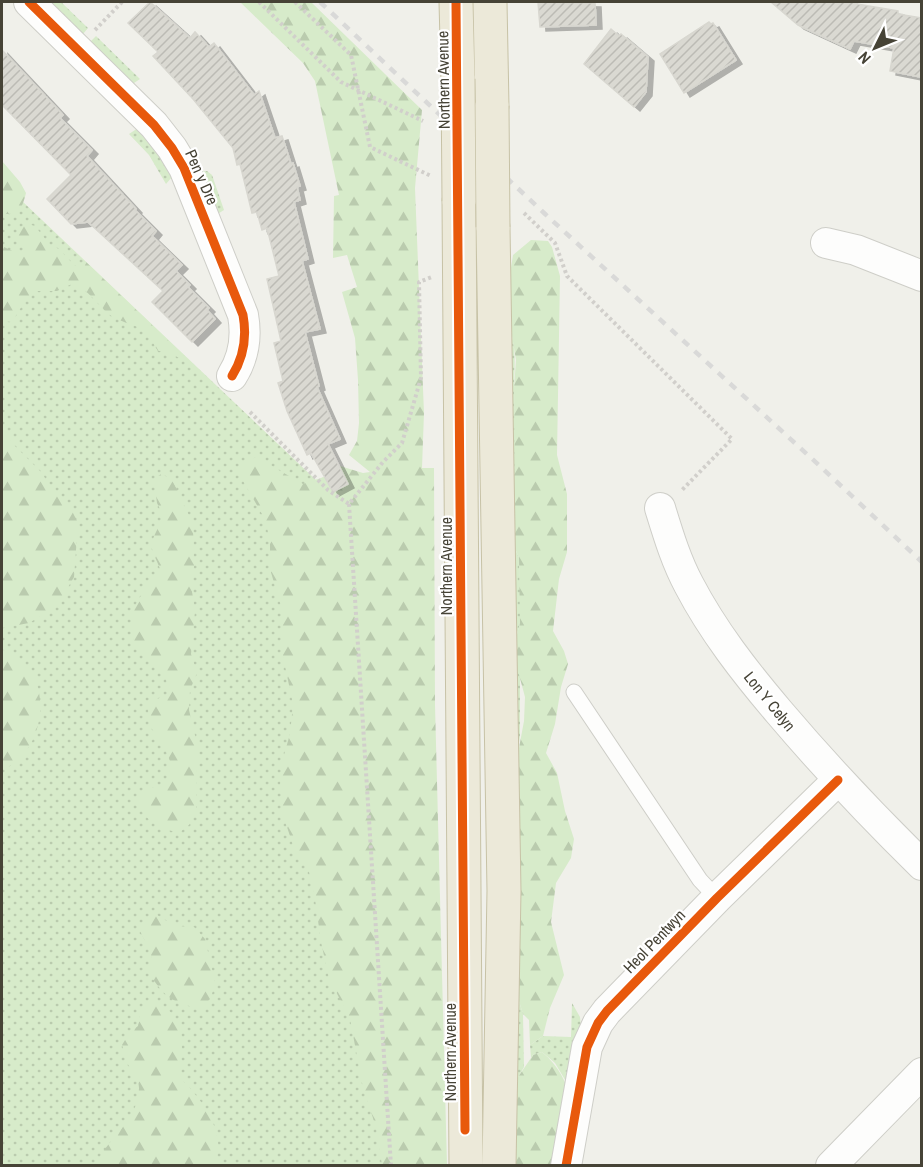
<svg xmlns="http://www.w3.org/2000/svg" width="923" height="1167" font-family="'Archivo Narrow',sans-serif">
<defs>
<pattern id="grass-dots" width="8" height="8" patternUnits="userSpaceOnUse" patternTransform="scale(1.5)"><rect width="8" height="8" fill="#d7ebca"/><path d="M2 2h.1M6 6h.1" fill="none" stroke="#bacbae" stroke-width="1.8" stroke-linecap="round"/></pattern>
<pattern id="forest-firs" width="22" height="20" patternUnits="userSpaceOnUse" patternTransform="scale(1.5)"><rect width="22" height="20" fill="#d7ebca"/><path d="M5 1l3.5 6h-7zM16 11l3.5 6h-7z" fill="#bacbae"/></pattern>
<pattern id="building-hatch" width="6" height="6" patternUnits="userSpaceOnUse" patternTransform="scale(1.5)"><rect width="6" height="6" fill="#dad9d2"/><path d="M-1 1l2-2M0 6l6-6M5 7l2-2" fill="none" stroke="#bcbbb5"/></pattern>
<filter id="shadow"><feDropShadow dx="6" dy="4" stdDeviation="0" flood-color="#0004"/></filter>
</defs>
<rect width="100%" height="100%" fill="#f0f0ea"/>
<path fill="url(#grass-dots)" d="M47 2H61L88 28 83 34Z
M96 36 140 79 131 85 90 42Z
M138 128 160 155 172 177 166 184 149 155 129 134Z
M207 171 212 175 224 210 216 215 200 172Z
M2 182 316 480 327 476 422 1165H2Z
M510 329C517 350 514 368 514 390 515 416 516 441 515 467L511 474Z
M514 546 519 558 520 584V623L515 642 520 676V736L516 764Z
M518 998 523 1014 524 1067 516 1081Z
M572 1003 580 1017 581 1027 570 1088 555 1063 542 1052 533 1055 531 1058 530 1045 543 1036 571 1037Z"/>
<path fill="url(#forest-firs)" d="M240 2H311L422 110 415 188 424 413 422 468H434L435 705 447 1165H382L376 1127 363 1088 350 1019 329 978 321 942 315 899 309 872 294 848 283 815 280 786 282 762 290 734 293 704 281 647V606L270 569V544L266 521 239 474 243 463 256 457 303 484 327 476 340 466 363 473 370 472 349 455 357 441 359 423 358 380 355 338 342 292 357 287 347 255 333 258 334 196 339 195 315 81 303 63Z
M2 161 20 182 26 193C22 209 19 215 2 214Z
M28 224 35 226 50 245 59 249 75 266 86 262 196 367 166 351H158C154 346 152 339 149 334 142 326 121 323 110 315 97 304 89 291 74 283L57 291H36L25 301 12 322 2 321V248L4 247 25 257 24 247 16 237 19 228Z
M531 240 548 241 552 247 560 276 557 455 567 494V552L559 579 553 631 564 651 568 664 561 687 555 724 546 753 557 773 565 811 574 839 571 858 556 883 551 922 564 975 550 1008 543 1036 530 1045 529 1020 523 1014 518 998 517 869 520 830 516 805V764L524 721 525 697 518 671 515 642 520 623 519 558 514 546 511 474 515 467 514 388 516 360 506 299 513 255Z
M2 431H4L15 446 43 474 51 491 70 507 78 523 74 577 63 596 49 611 29 623 2 628Z
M161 474 172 479 193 524 194 566 191 585 195 611 191 654 197 673 190 690 189 710 199 752 197 766 196 812 189 825 180 832C157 830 148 821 136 803 141 790 150 787 163 786L169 773 170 761 163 744 149 725 148 707 157 699 167 695C172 672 151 665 138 650 135 647 134 642 133 638 126 608 143 592 161 572 159 564 154 557 152 549 150 539 160 526 164 517L157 503 154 479Z
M2 650C10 650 15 657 21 662 45 680 45 720 30 745 24 755 16 761 7 768H2Z
M157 915 175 926 194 927 205 939 215 982 211 998 202 1007C177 1008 159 993 149 971 156 954 147 946 140 931L147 920Z
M153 1001C191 1018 181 1044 180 1078 202 1099 229 1135 214 1165H96C107 1138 139 1120 139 1088 139 1078 132 1071 127 1063 124 1058 124 1050 122 1045L130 1032 138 1026 140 1014 144 1005Z
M542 1052C577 1081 574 1123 580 1165L503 1166 516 1080 533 1055Z"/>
<path fill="url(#building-hatch)" stroke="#d8d7d0" stroke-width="1.5" filter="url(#shadow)" d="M150 2 190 38 195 32 209 47 214 43 254 95 259 91 275 138 282 136 291 164 293 163 300 186 297 187 300 200 294 202 308 259 302 261 320 329 305 332 319 386 317 387 340 439 328 444 348 484 333 492 311 453 307 455 287 411 278 383 283 381 274 343 281 341 267 279 279 276 267 228 262 230 257 212 252 213 240 164 237 165 233 148 193 99 153 56 158 52 128 23Z
M538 2 595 3 596 25 540 27Z
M771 2H858L857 4 898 11V14L921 18V77L890 71 894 48 854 41 850 49 798 25Z
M709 22 711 24 713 23 736 60 684 93 660 54Z
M611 29 619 36 621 34 648 57 646 92 634 107 584 64Z
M2 50 63 115 60 118 92 150 87 156 136 209 135 210 156 231 152 236 182 265 176 271 190 285 188 287 209 308 207 310 215 319 192 342 152 302 163 291 88 222 71 224 47 199 71 175 2 105Z"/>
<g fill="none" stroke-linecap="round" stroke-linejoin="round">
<defs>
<path id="lane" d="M574 692 700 880 717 898"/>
<path id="street" d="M29 2 154 125 172 148 184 168 243 315C247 337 244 357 232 376
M826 243 856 250 922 276
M660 508C668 534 676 561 689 585 713 631 745 672 779 712 824 765 872 816 922 865
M566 1166 587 1047 598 1023 607 1011 717 898 838 780
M831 1166 922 1073"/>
<path id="highway" d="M456 2 458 79
M490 2 492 106
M459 201 466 1166
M493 227 504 891 499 1166"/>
</defs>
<use href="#lane" stroke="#cecec8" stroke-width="17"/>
<use href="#street" stroke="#cecec8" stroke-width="32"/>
<use href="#highway" stroke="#c7c2a6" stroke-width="35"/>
<path stroke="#d1cfcb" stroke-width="4" stroke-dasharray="3 3" stroke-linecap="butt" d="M259 2 341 82 423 121
M295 2 351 55 370 147 431 176
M95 30 122 2
M524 213 555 243 567 276 732 439 682 490
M250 412 328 490 349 504 383 462 402 443 421 378 419 282 432 277
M349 504 391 1166"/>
<use href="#lane" stroke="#fdfdfc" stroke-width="15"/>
<use href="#street" stroke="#fdfdfc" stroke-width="30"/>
<use href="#highway" stroke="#ece9d9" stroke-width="33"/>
<path stroke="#d9d9d8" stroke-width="4.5" stroke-dasharray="8 8" stroke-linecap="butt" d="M320 2 544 213 821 467 922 562"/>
<defs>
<path id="highway-bridge" d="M458 79 459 201
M492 106 493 227"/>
</defs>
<use href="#highway-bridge" stroke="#c7c2a6" stroke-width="35" stroke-linecap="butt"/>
<use href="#highway-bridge" stroke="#ece9d9" stroke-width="33"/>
<defs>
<path id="cycleway" d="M29 2 154 125 172 148 184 168 243 315C247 337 244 357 232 376
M456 2 465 1130
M566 1166 587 1047 598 1023 607 1011 717 898 838 780"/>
</defs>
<use href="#cycleway" stroke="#fff" stroke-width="13"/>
<use href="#cycleway" stroke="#e8590c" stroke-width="9"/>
</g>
<g text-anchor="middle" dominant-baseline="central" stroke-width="4.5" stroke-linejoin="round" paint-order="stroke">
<g font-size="16" fill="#464336" stroke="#fff">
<text transform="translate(443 80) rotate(-91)">Northern Avenue</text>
<text transform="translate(202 177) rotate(66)">Pen y Dre</text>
<text transform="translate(446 566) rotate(-90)">Northern Avenue</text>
<text transform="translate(770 701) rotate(51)">Lon Y Celyn</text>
<text transform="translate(654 941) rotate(-46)">Heol Pentwyn</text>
<text transform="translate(450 1052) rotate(-90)">Northern Avenue</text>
</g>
</g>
<rect width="923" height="1167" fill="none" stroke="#464336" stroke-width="6"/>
<g transform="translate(875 48) rotate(227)" stroke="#ffffff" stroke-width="4.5" paint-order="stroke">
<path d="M0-4.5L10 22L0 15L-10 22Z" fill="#464336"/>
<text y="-9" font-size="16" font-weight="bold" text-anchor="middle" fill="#464336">N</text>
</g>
</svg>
